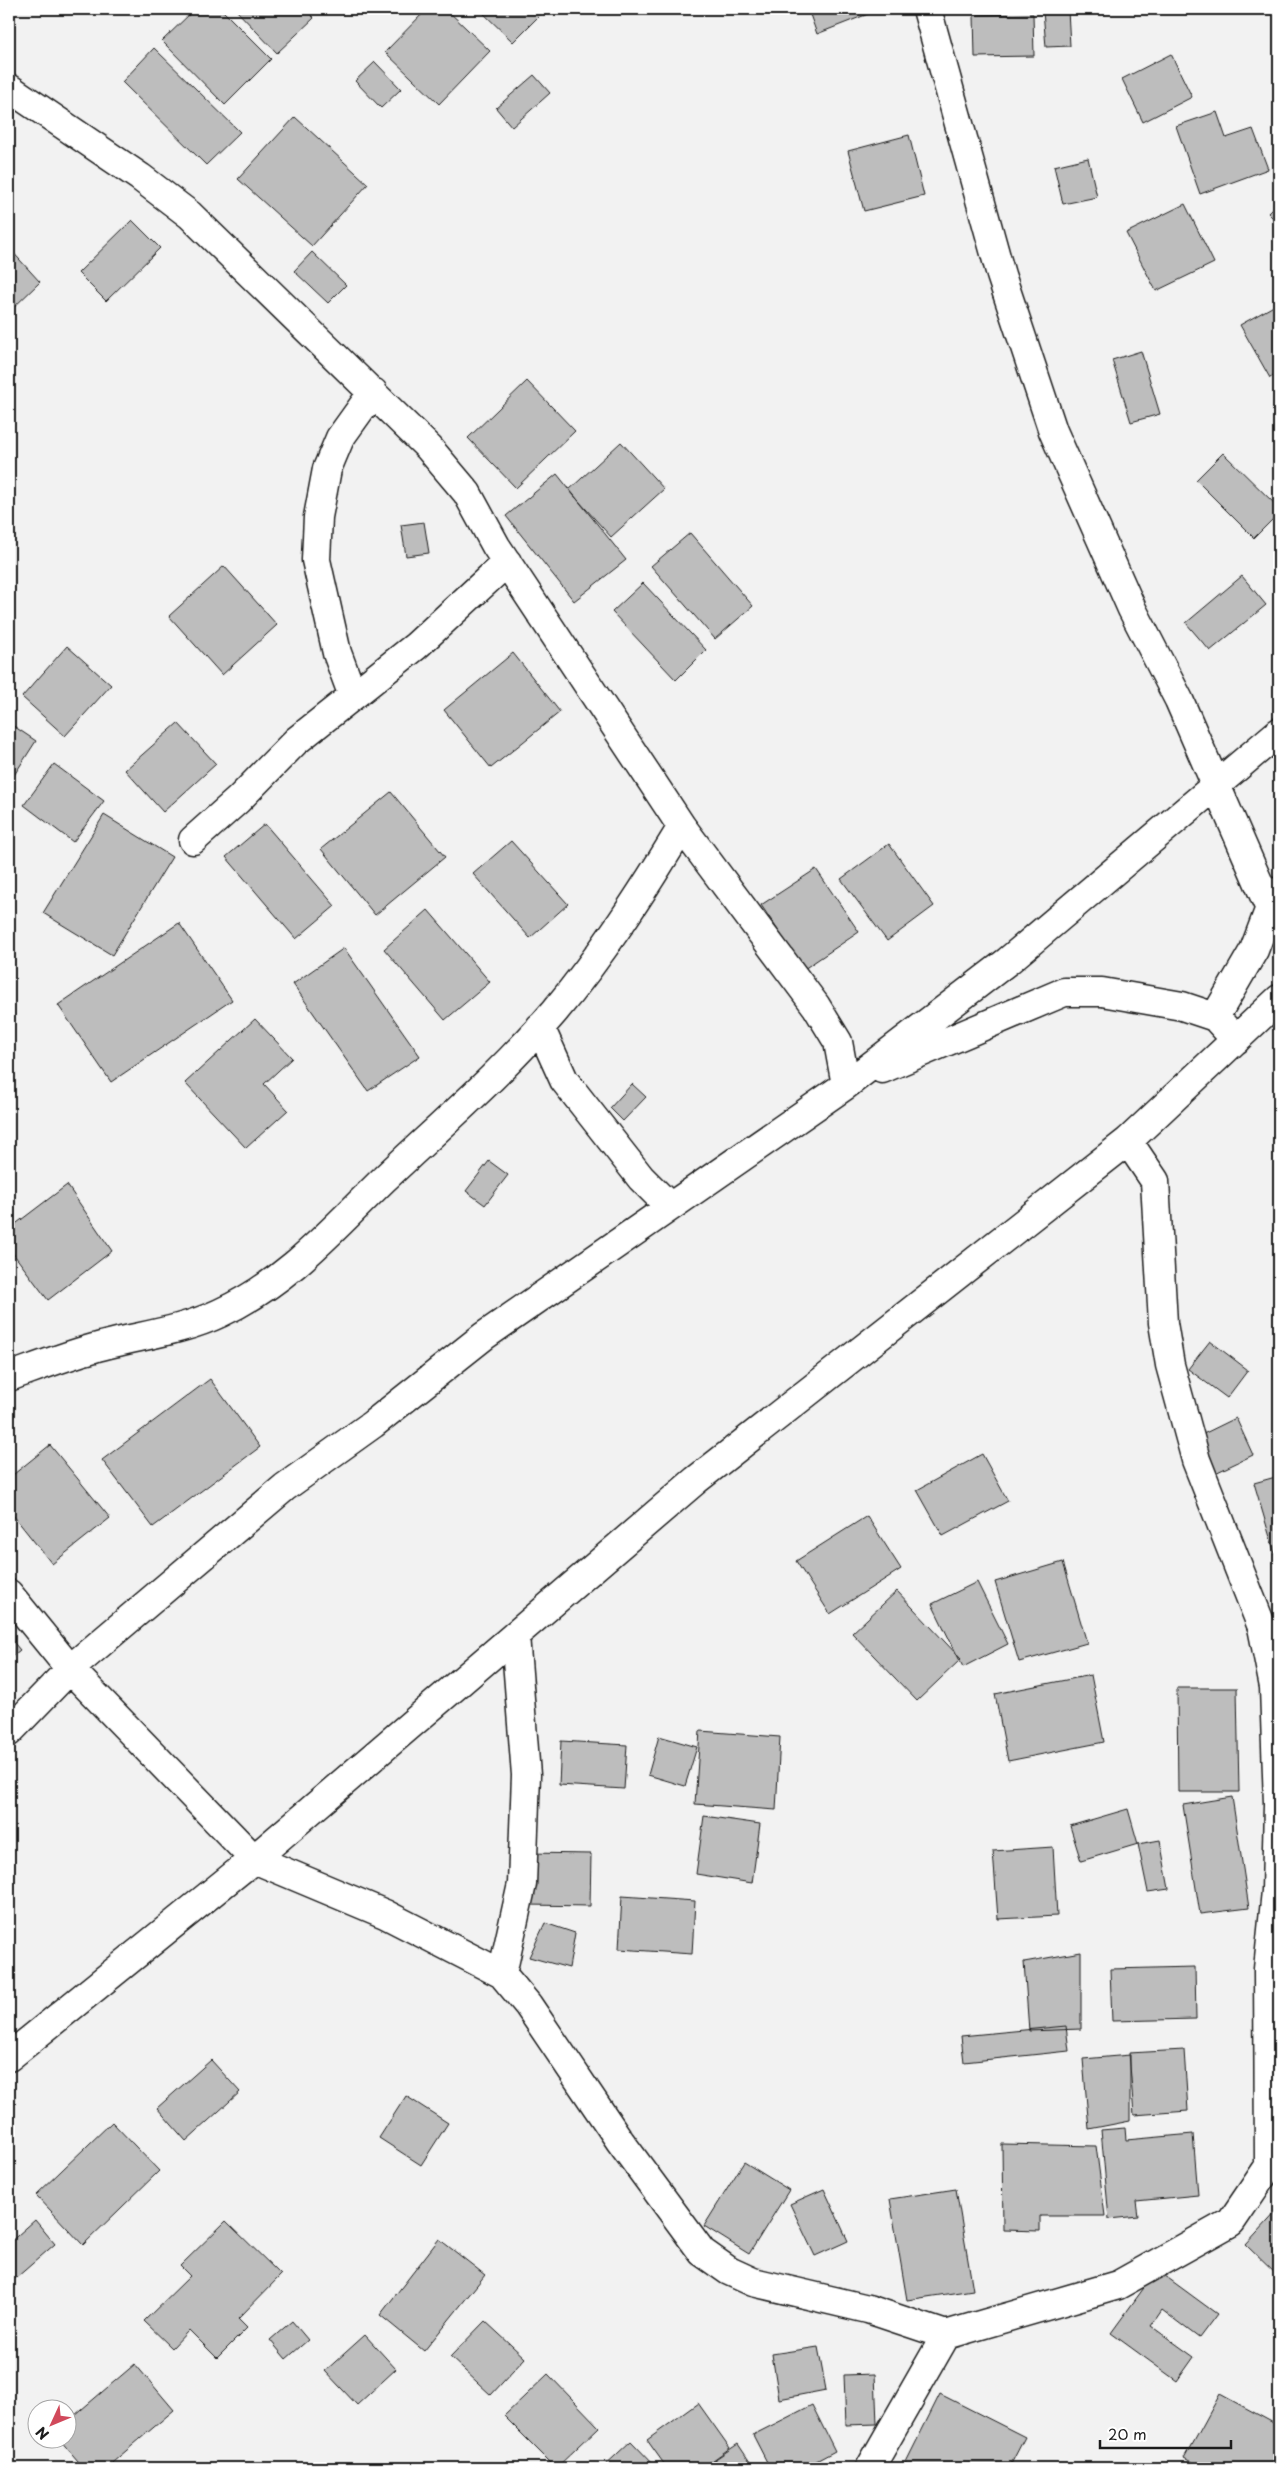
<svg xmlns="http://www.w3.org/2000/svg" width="1288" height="2477" font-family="'Playpen Sans',sans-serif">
<rect width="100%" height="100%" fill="#f2f2f2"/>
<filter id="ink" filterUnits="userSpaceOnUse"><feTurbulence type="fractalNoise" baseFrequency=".02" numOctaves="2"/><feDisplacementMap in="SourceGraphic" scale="10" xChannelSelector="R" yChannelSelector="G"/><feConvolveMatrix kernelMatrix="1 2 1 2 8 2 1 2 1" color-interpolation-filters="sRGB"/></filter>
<g filter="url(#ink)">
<path fill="#bdbdbd" stroke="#1c1c1c" d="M195 9H221L271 59 225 105 162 41Z
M235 9H305L314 18 277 53Z
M427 9H446L490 51 439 104 385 52Z
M479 9H546L513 42Z
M808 9H866L868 14 817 34Z
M1068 10 1070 46 1046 47 1043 11Z
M1033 14 1034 56 975 57 974 15Z
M154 48 240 132 206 165 122 82Z
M1171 54 1192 97 1143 122 1122 79Z
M375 62 401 89 381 108 355 81Z
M534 75 550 93 512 127 496 108Z
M1217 112 1226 138 1253 129 1268 169 1200 194 1176 126Z
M295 117 368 184 312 246 238 179Z
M909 135 924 196 864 211 848 151Z
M1088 158 1097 197 1063 204 1054 166Z
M1279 202V224L1268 213Z
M1185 204 1214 263 1156 291 1126 233Z
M132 220 160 248 106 301 78 273Z
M9 248 40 282 9 312Z
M312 252 346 285 328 303 294 271Z
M1279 303V372L1270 378 1240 325Z
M1141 351 1160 414 1131 422 1112 360Z
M527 381 575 431 516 488 468 438Z
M621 442 664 489 611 537 569 490Z
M1223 453 1279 508V513L1254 538 1196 480Z
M557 474 626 560 574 601 506 516Z
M424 522 429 553 406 556 401 525Z
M690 533 753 606 715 639 651 566Z
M224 566 277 625 222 675 169 616Z
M1242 576 1266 605 1210 651 1186 623Z
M643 583 706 650 676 680 612 612Z
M67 646 111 685 65 736 22 697Z
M513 653 560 712 491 768 444 710Z
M9 723 36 741 9 783Z
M178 723 216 764 163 812 125 770Z
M54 764 104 801 73 842 24 805Z
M391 792 445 857 375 915 321 849Z
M104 815 172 857 112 955 43 913Z
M265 824 335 906 296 939 226 857Z
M511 841 568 904 530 938 473 874Z
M889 844 934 906 887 941 841 879Z
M816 869 859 932 804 969 761 905Z
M428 910 490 982 445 1020 384 949Z
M179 923 232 1000 111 1082 58 1005Z
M344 948 420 1056 368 1091 293 984Z
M255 1019 292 1058 264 1084 288 1110 246 1148 185 1083Z
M632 1084 646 1097 623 1121 610 1108Z
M489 1161 508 1175 485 1205 466 1191Z
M67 1185 112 1251 48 1300 9 1248V1229Z
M1210 1341 1248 1370 1227 1398 1188 1369Z
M210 1379 260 1447 153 1527 102 1460Z
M1236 1418 1253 1455 1209 1476 1191 1440Z
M50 1445 110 1518 52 1564 9 1510V1478Z
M982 1454 1008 1501 943 1536 917 1490Z
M1279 1476V1561H1277L1254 1483Z
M867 1516 901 1569 830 1614 796 1561Z
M1063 1562 1087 1643 1019 1662 995 1582Z
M977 1582 1008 1644 963 1667 932 1604Z
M897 1591 961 1659 917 1701 852 1633Z
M9 1637 20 1650 9 1659Z
M1091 1675 1104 1742 1008 1761 995 1694Z
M1177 1688H1237L1239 1792H1178Z
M700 1731 780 1737 776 1810 695 1804Z
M659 1736 697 1747 685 1786 648 1775Z
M561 1741 627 1745 624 1789 559 1785Z
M1232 1797 1249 1908 1200 1914 1183 1805Z
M1128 1809 1138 1844 1081 1861 1070 1826Z
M704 1816 760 1824 752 1883 696 1874Z
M1160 1840 1169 1889 1148 1892 1138 1844Z
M1053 1847 1057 1916 998 1919 993 1851Z
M528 1853 591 1854 590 1906 528 1905Z
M622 1896 695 1901 692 1954 619 1949Z
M545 1923 575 1933 569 1968 529 1957Z
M1081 1952V2029L1029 2031 1024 1962Z
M1195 1967 1196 2019 1112 2021 1110 1969Z
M1066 2026 1069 2051 964 2062 961 2036Z
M1184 2050 1188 2111 1134 2115 1129 2053Z
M1130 2055V2121L1089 2129 1083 2059Z
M211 2060 240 2092 186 2141 157 2108Z
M406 2096 448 2123 421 2165 379 2138Z
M112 2122 159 2171 83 2245 36 2195Z
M1125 2128 1126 2140 1193 2134 1198 2195 1136 2201 1138 2216 1109 2219 1101 2130Z
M1002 2144 1096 2146 1105 2216H1040V2231L1003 2230Z
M744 2162 789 2190 749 2254 704 2226Z
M824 2189 848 2241 815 2256 790 2204Z
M956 2189 973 2290 907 2300 890 2199Z
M1279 2209V2277L1246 2245Z
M35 2220 55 2244 9 2284V2243Z
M226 2221 281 2275 238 2319 247 2328 217 2358 189 2330 172 2348 144 2321 190 2276 180 2266Z
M439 2239 485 2275 424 2351 380 2315Z
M1157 2270 1217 2314 1199 2338 1162 2310 1151 2326 1194 2357 1177 2381 1111 2333Z
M292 2321 308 2340 286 2359 270 2340Z
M485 2321 525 2358 491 2395 450 2357Z
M365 2335 396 2369 357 2405 325 2371Z
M818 2347 826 2390 779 2399 772 2354Z
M135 2364 174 2410 106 2468H84L60 2440H68V2421Z
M548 2374 599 2427 556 2468 504 2416Z
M875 2374 877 2424 846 2425 844 2375Z
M940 2394 1025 2437 1009 2468H903Z
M1220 2394 1279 2426V2452L1271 2468H1204L1185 2458Z
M698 2403 730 2448 702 2468H667L647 2440Z
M812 2405 835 2451 803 2468H770L753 2435Z
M631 2441 657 2468H602Z
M738 2444 754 2468H702Z"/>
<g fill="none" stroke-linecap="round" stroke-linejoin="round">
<defs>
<path id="minor" d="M927 9 1001 275 1053 431 1132 609 1179 700 1270 909
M9 88 140 177 190 215 429 448 467 493 496 546 682 827 816 1006 838 1042 846 1085
M353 696 337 653 316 560 318 517 327 469 340 438 373 392
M193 840 238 800 296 741 416 646 507 562
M1215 1017 1254 950 1276 892
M540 1027 564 1080 641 1178 670 1207
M882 1069 1064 992H1102L1182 1006 1215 1017 1236 1040
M9 1377C37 1367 65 1356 94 1348 136 1336 180 1332 220 1313 286 1283 332 1230 383 1180 441 1125 502 1073 554 1012 602 955 643 891 682 827
M9 1594 70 1669 254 1859 385 1914 502 1974 528 2005 620 2141 702 2252 729 2271 753 2282 868 2309 946 2335
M9 1732 70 1669 285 1487 373 1424 484 1336 846 1085 1008 961 1279 732
M502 1974 522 1884 526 1775 515 1635
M9 2057 254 1859 696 1480 1128 1141 1279 999
M870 2468 946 2335 1118 2285 1231 2222 1269 2166 1268 1969 1276 1891 1278 1804 1274 1687 1262 1627 1196 1460 1170 1365 1163 1323 1155 1181 1128 1141"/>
</defs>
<use href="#minor" stroke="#1c1c1c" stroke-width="31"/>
<use href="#minor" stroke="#fff" stroke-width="28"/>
</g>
</g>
<rect width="1288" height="2477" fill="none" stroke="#fff" stroke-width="30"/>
<rect x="15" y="15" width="1258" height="2447" fill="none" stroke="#1c1c1c" stroke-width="2" filter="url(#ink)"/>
<g transform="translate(52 2424) rotate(226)"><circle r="24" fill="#ffffff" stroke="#a4a4a4"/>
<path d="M0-4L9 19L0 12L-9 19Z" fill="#d1495b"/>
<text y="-8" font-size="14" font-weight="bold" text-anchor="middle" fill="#1c1c1c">N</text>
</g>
<path d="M1100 2440v8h131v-8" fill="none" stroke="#1c1c1c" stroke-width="2.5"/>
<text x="1108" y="2440" font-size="15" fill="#1c1c1c" stroke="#ffffff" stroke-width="4" paint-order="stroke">20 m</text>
</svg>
